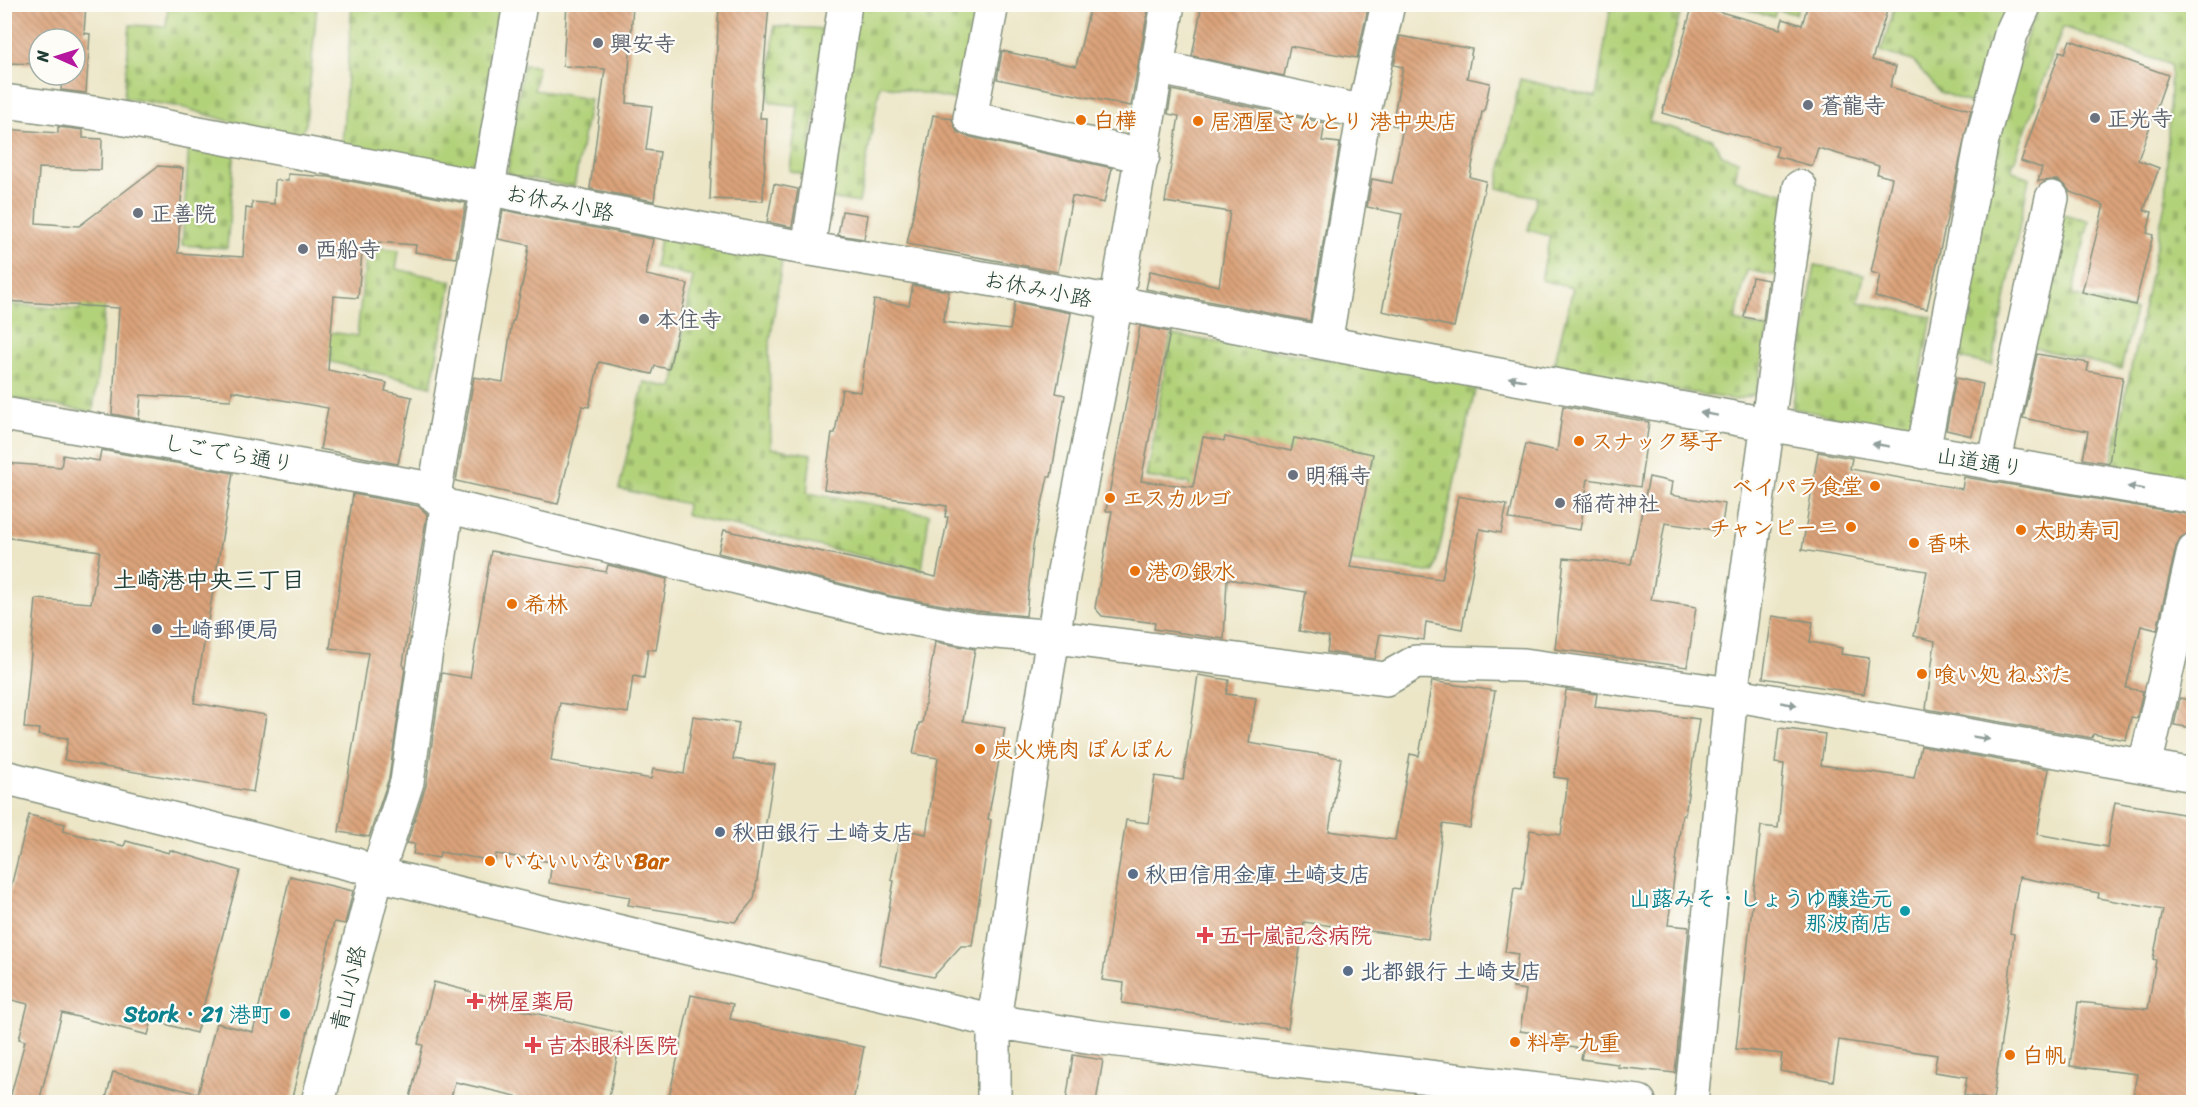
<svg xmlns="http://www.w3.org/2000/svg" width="2198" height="1107" font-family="Sriracha,'Klee One',sans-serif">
<defs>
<pattern id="cemetery-stones" width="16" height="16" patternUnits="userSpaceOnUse" patternTransform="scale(1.5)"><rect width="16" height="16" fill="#b2d27a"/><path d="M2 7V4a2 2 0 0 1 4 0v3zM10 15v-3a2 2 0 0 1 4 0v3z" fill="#99b56a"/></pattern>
<pattern id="building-back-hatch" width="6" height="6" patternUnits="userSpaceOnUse" patternTransform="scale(1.5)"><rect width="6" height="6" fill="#dba37a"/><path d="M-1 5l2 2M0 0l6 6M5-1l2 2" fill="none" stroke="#b18665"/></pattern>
</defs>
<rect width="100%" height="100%" fill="#fdfcf7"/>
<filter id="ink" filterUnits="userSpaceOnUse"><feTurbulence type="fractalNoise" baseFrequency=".0167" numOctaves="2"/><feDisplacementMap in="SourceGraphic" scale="12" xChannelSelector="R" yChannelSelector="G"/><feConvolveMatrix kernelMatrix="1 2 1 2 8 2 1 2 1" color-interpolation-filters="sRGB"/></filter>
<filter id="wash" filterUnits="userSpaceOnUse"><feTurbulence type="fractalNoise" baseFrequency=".008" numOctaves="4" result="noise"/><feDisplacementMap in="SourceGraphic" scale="24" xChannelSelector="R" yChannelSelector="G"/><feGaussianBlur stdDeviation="1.35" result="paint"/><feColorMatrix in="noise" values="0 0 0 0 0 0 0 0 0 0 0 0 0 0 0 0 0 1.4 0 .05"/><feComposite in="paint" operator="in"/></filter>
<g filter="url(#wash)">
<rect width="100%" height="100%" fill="#ece6c7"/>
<path fill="url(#cemetery-stones)" stroke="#688857" stroke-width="1.5" d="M168 5H317L306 124 297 141 181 107 124 98 130 25 166 27Z
M352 5H505L478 171 342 145Z
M859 5H982L964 101 880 85 859 203 828 198Z
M1611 5H1683L1649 122 1712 139 1722 155 1738 161 1735 180 1786 194 1778 276 1747 270 1735 321 1768 329 1756 394 1735 400 1553 369 1573 288 1541 280 1550 236 1528 230 1537 197 1497 188 1520 79 1596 97Z
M1730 5 1799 4V5L1796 14 1776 10 1774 17Z
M1895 5H2012L1980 107 1940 92 1913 61 1881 52Z
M2040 5H2193V485L2110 471 2165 203 2171 65 2063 27 2011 170 2029 178 1992 365 1950 356 1989 157 2031 23Z
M774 26 825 29 807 175 790 171 798 106 769 102Z
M523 65 538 66 534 90 590 99 574 187 507 175Z
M189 145 235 148 227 248 182 245Z
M2063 215 2089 221 2072 295 2135 310 2121 369 2031 347Z
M661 232 783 253 769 349 771 448 811 454 807 493 929 514 922 570 686 515 687 504 619 489 644 382 673 388 693 276 655 268Z
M112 244 93 412 5 397 4 304 80 310 85 261Z
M367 246 399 250 396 269 452 281 431 386 253 343 258 322 357 336Z
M1815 265 1864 275 1858 302 1932 317 1909 433 1792 408Z
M1171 335 1477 382 1434 573 1322 558 1187 523 1189 483 1146 477Z"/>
<g id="blocks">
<path fill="url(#building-back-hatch)" d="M4 4H86L84 33 90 34 86 93 61 90 62 75H75V39H39V64L4 63Z
M567 4H633L627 103 652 106 646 150 660 152 654 201 590 189 605 69 563 66Z
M719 4H769L760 118H767L763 201 710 199Z
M1091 4H1149L1131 106 997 79 1002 51 1076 66Z
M1202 4H1369L1357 58 1290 46 1284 76 1192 56Z
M1693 4 1780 29 1783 19 1802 25 1808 4H1865L1887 11 1872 60 1896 67 1890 87 1971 110 1927 309 1875 297 1880 275 1871 272 1892 178 1877 174 1879 166 1818 148 1812 166 1775 156 1778 147 1662 113Z
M1400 36 1472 49 1467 78 1490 83 1484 112H1482L1470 177 1486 181 1454 327 1382 311 1402 214 1367 207 1372 179 1392 183 1403 127 1392 125 1403 67 1394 65Z
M2070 40 2168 75 2138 160 2159 168 2144 210 2152 212 2147 233 2153 235 2135 305 2082 292 2104 205 2070 192 2065 185 2057 180 2038 181 2042 168 2021 161 2060 51 2065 53Z
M1172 90 1325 123 1322 141 1340 143 1310 321 1146 289 1150 271 1219 286 1230 212 1165 202 1179 116 1168 114Z
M933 115 952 119 957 132 966 136 1112 168 1104 203 1072 196 1058 272 907 244Z
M58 127 83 130V138L102 139 101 170 39 168 36 223 79 226 158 166 183 168 178 253 243 257 246 208 252 209V202L274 204 275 180 288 181V174L329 177 466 203 456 258 415 252 416 245 363 241 358 298 334 296 328 370 387 383 385 391 412 397 398 464 320 449 328 408 232 391 231 400 141 395 139 419 112 414 119 308 4 301V129L58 133Z
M774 184 798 189 792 227 767 222Z
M503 210 653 239 646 275 688 284 669 369 655 366 652 374 599 362 589 407 582 406 558 504 456 481 474 377 503 382 512 321H514L526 267 529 245 498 239Z
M842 211 868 215 864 239 838 235Z
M1752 277 1768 280 1763 321 1744 317Z
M913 285 949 291 943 322 1010 330 1015 302 1071 313 1056 393 1065 395 1051 477H1048L1033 545 1026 616 977 611 891 596 718 553 724 530 936 577 948 517H945L947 506 824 489 832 433H835L842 389 860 392 874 300 909 305Z
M1140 326 1170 332 1141 481 1193 487 1203 437 1224 441 1225 437 1291 451 1294 438 1373 454 1350 567 1442 579 1458 496 1507 505 1501 533 1480 529 1462 629 1426 622 1424 640 1380 634 1375 659 1327 652 1329 637 1299 631 1306 592 1227 579 1224 639 1154 629 1155 623 1102 616 1095 608 1112 511H1106Z
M2037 354 2089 363 2087 371 2123 377 2109 463 2083 459 2088 431 2023 418Z
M1956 378 1983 384 1972 436 1946 430Z
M1563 406 1649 422 1640 487 1588 479 1580 530 1509 519 1526 444 1557 451Z
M101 450 233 473 194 703 266 715 253 792 64 760 68 738 38 735 39 729 24 728 36 599 91 603 100 551 4 537V463L61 467 63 455 99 461Z
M1818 452 1852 458 1850 469 1962 489 1964 477 2193 515V533L2181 538 2176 547 2157 630 2141 626 2126 688 2143 691 2137 718 2131 717 2126 740 2093 734 2092 738 1926 709 1935 641 1914 636 1927 571 1802 550Z
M1649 477 1672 482 1670 495 1725 504 1721 531 1665 523 1651 600 1696 607 1687 667 1555 649 1564 558 1631 564Z
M353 494 418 506 427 514 403 664 405 668 389 778 369 837 339 832 368 653 330 648Z
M491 551 606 572 608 565 667 579 656 650 648 649 644 678 633 676 628 713 560 703 551 761 651 779 653 769 684 774 693 716 739 723 733 759 775 765 754 899 735 922 628 905 630 897 549 883 552 862 496 854 495 861 440 852 439 858 413 854 415 844 407 843 426 785 442 673 470 678Z
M1772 616 1813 622 1810 642 1842 648 1841 654 1869 658 1864 694 1763 678Z
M935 642 975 649 963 721 1005 728 988 819 991 820 972 946H961L933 977 879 965 894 881 891 880 901 829 926 834 927 828 938 758 913 754 919 723H922Z
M1198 675 1229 680 1226 694 1256 698 1249 743 1341 758 1329 831 1395 840 1410 754 1419 756 1432 681 1495 691 1470 828 1443 824 1428 939 1304 922 1288 1028 1122 1003 1124 983 1102 980 1126 820 1148 823 1155 776 1183 780Z
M1566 690 1597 694 1595 707 1699 719 1685 815H1682L1668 925 1689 927 1675 1073 1617 1067 1618 1064 1581 1059 1583 1049 1540 1043 1541 1034 1520 1031 1526 990 1513 988 1518 954 1505 952 1514 888 1522 889 1530 830 1561 835 1568 779 1554 777Z
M2180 698 2193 701V728L2174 725Z
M1779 728 1825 734 1821 765 1914 778 1921 746 2049 769 2037 834 2107 847 2115 802 2193 816V1102H2132L2137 1074 2070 1066 2078 1002 2148 1009 2156 960 2153 959 2163 910 2098 898 2099 893 2019 877 2010 933 2014 934 2007 999 1993 1100 1964 1095 1967 1077 1934 1072 1937 1055 1839 1040 1833 1081 1780 1071 1782 1054 1736 1049 1761 826 1778 828 1784 764 1775 763Z
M29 815 65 824 63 831 124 846 126 841 169 853 170 850 240 871 196 1033 152 1020 148 1035 62 1013 39 1102H9L25 1041 19 1039 28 1004 4 998V914Z
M290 876 353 891 345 924 334 922 291 1102H196L216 1023 253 1032Z
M434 982 495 998 494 1004 622 1033 608 1102H515L516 1096 455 1082 450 1102H409L423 1045 418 1044Z
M691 995 733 1004 730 1019 864 1047 853 1102H668Z
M1073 1055 1103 1060 1096 1102H1066Z
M113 1072 196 1093 195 1102H105Z"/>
</g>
</g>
<g filter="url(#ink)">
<use href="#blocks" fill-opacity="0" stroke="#86927e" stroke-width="1.5"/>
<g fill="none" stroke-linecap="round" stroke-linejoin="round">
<defs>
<path id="minor" d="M992 4 970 118 1143 156
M1156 67 1364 112 1388 4
M4 101 94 113 752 239 1024 285 1325 343 1766 424 2194 497
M808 249 845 4
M1325 343 1364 112
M4 414 426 488 447 506 887 614 974 630 1055 637 1386 679 1416 662 1524 665 1731 694 2194 775
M1923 452 1982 140 2011 34 2025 4
M1994 464 2052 198
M434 495 520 4
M2145 766 2194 551
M4 777 356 865
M377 874 994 1021 1093 1037 1639 1102
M318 1102 377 874 407 782 447 506
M994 1102V1021L1022 824 1064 571 1116 303 1168 4
M1691 1102 1731 694 1800 187"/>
</defs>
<use href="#minor" stroke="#86927e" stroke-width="36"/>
<use href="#minor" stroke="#fff" stroke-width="33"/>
</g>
<defs><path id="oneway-solid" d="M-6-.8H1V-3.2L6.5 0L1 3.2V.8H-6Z" transform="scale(1.5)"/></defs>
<g fill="#8f9e9a">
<use href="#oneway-solid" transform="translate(1517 379) rotate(-170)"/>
<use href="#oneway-solid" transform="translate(1709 414) rotate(-170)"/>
<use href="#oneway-solid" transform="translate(1881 445) rotate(-170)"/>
<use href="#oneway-solid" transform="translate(2136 488) rotate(-171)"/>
<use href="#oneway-solid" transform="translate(1789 704) rotate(10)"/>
<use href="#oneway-solid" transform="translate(1981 738) rotate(10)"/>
</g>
</g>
<g fill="#6b7280" stroke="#fdfcf7" stroke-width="2">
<circle cx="598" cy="43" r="6"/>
<circle cx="1808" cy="105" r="6"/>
<circle cx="2095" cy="118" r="6"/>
<circle cx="138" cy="213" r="6"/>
<circle cx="303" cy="249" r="6"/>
<circle cx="644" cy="319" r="6"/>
<circle cx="1293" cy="475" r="6"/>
<circle cx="1560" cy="503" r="6"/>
</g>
<g fill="#e8710a" stroke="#fdfcf7" stroke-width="2">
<circle cx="1081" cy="120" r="6"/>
<circle cx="1198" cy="121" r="6"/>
<circle cx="1579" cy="441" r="6"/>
<circle cx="1875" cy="486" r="6"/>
<circle cx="1110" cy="498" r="6"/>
<circle cx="1851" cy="527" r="6"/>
<circle cx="2021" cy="530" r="6"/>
<circle cx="1914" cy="543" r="6"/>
<circle cx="1135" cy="571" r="6"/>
<circle cx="512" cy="604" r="6"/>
<circle cx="1922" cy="674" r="6"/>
<circle cx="980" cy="749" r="6"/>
<circle cx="490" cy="861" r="6"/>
<circle cx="1515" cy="1042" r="6"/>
<circle cx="2010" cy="1055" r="6"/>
</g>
<g fill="#5c6f8a" stroke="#fdfcf7" stroke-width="2">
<circle cx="157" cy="629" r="6"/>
<circle cx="720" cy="832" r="6"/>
<circle cx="1133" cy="874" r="6"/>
<circle cx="1348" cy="971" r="6"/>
</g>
<g fill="#0f9aa8" stroke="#fdfcf7" stroke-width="2">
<circle cx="1905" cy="911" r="6"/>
<circle cx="285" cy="1014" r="6"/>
</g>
<g fill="#e0444e" stroke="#fdfcf7" stroke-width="2">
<path d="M1202 926h6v6h6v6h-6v6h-6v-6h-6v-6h6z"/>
<path d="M472 992h6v6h6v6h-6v6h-6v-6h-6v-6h6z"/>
<path d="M530 1036h6v6h6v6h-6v6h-6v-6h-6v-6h6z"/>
</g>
<g text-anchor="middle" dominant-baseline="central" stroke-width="4.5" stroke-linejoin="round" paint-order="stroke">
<g font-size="22" font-weight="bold" fill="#5b616d" stroke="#fdfcf7" text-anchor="start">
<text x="610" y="43">興安寺</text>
<text x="1820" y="105">蒼龍寺</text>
<text x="2107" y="118">正光寺</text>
<text x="150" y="213">正善院</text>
<text x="315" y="249">西船寺</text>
<text x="656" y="319">本住寺</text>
<text x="1305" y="475">明稱寺</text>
<text x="1572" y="503">稲荷神社</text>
</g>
<g font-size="22" font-weight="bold" fill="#c56008" stroke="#fdfcf7" text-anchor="start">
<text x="1093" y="120">白樺</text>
<text x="1210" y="121">居酒屋さんとり 港中央店</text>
<text x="1591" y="441">スナック琴子</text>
<text x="1863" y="486" text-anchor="end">ベイパラ食堂</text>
<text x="1122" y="498">エスカルゴ</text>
<text x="1839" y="527" text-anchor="end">チャンピーニ</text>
<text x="2033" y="530">太助寿司</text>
<text x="1926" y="543">香味</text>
<text x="1147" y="571">港の銀水</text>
<text x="524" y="604">希林</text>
<text x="1934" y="674">喰い処 ねぶた</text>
<text x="992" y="749">炭火焼肉 ぽんぽん</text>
<text x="502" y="861">いないいないBar</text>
<text x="1527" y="1042">料亭 九重</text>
<text x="2022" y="1055">白帆</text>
</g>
<g font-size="22" fill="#1f3d34" stroke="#fdfcf7">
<text transform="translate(560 203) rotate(11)">お休み小路</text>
<text transform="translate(1038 289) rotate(11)">お休み小路</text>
<text transform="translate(229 453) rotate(10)">しごでら通り</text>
<text transform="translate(1980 462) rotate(9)">山道通り</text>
<text transform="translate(348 988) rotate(-76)">青山小路</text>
</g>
<g font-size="22" font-weight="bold" fill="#4e5e75" stroke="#fdfcf7" text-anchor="start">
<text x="169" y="629">土崎郵便局</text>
<text x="732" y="832">秋田銀行 土崎支店</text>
<text x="1145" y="874">秋田信用金庫 土崎支店</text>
<text x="1360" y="971">北都銀行 土崎支店</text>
</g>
<g font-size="22" font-weight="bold" fill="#0d838f" stroke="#fdfcf7" text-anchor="end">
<text x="1893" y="898">山蕗みそ・しょうゆ醸造元<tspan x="1893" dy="25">那波商店</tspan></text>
<text x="273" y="1014">Stork・21 港町</text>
</g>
<g font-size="22" font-weight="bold" fill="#be3a42" stroke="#fdfcf7" text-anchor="start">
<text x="1218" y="935">五十嵐記念病院</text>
<text x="487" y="1001">桝屋薬局</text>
<text x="546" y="1045">吉本眼科医院</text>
</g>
<g font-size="24" font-weight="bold" fill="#1f3d34" stroke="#fdfcf7">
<text x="209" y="580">土崎港中央三丁目</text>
</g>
</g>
<rect width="2198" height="1107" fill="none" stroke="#fdfcf7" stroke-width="24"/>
<g transform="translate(57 57) rotate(273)"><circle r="28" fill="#fdfcf7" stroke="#a4b0a9" stroke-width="1.5"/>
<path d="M0-4.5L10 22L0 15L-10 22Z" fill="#b5179e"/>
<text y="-9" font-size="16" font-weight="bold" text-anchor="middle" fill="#1f3d34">N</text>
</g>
</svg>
